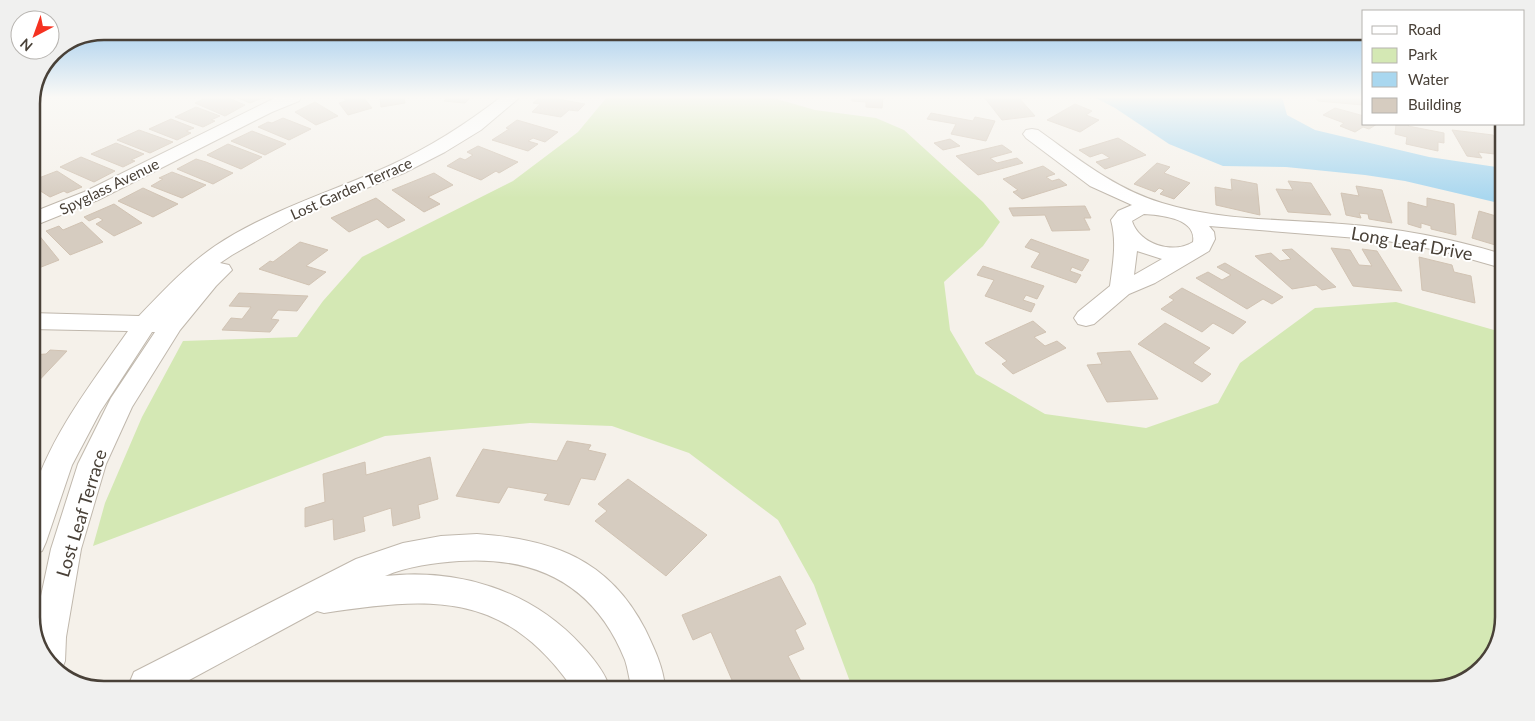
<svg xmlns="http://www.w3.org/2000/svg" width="1535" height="721" font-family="Lato,sans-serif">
<rect width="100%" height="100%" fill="#f5f1ea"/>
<path fill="#d4e8b4" d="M607 97H770L815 110 876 118 904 130 983 202 1000 222 983 246 944 282 950 330 976 374 1045 414 1146 428 1218 403 1240 363 1315 308 1396 302 1501 332 1498 645 1472 677 1431 690 852 687 814 585 778 520 689 453 612 426 530 423 385 436 93 546 105 503 142 417 183 341 297 337 323 301 362 257 513 181 578 132Z"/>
<path fill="#a9d7ef" d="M1094 97H1282L1287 115 1315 130 1429 157 1503 168V204L1405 181 1365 175 1286 167 1223 166 1169 144 1115 108Z"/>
<path fill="#d6ccc0" stroke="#d1c3b3" d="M208 97H226L245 105 225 116 195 103Z
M236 97H265L250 103Z
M339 97H363L372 108 348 115 339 103 346 101 344 98Z
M380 97H404L405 103 381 107Z
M448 97H471L465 103 444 101Z
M540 97H547L585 104 578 111 569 110 561 117 532 112 540 104 533 103Z
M852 97H883L882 108 866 107V102L852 101Z
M984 97H1031L1020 99 1035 116 1002 120Z
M1315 97H1358L1363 105 1318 101Z
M315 102 338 116 316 125 295 112Z
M1075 104 1092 111 1086 115 1099 120 1080 132 1047 120Z
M196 107 220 116 211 120 215 121 203 127 175 117Z
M1335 108 1364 116V124H1377L1369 129 1363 127 1355 132 1340 126 1344 123 1323 115Z
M931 113 973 121 975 117 995 121 986 141 951 134 956 124 927 119Z
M283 118 311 129 289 140 258 127 268 122 272 123Z
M171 119 194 128 186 131 191 133 177 140 149 129Z
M517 120 558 132 545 142 533 138 528 141 538 144 528 151 492 140 509 129 506 128Z
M1396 124H1405L1409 125 1408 126 1444 133V143L1438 142V151L1406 144 1407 137 1395 134Z
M139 130 173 142 150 153 117 140Z
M1452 130 1493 135 1503 155 1478 152 1482 158 1467 156Z
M252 131 286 144 265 155 231 141Z
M1118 138 1146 155 1105 169 1096 162 1110 158 1102 153 1090 157 1079 150Z
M950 139 960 146 943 150 934 143Z
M116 143 144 154 131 160 135 161 123 167 91 154Z
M228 144 262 157 241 169 207 155Z
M1002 145 1012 152 990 158 997 163 1017 158 1023 163 978 175 956 156Z
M478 146 518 162 499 173 496 171 481 180 447 166 460 158 465 160 473 155 467 152Z
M81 157 115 171 94 182 60 167Z
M196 159 206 162 233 173 213 184 177 169Z
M1157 163 1170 167 1164 173 1190 183 1174 199 1160 194 1164 190 1159 188 1155 192 1134 184Z
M1043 166 1055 174 1046 177 1052 181 1059 179 1067 185 1022 199 1013 192 1018 190 1003 179Z
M57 171 82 187 67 193 64 191 50 197 31 185V181Z
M172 172 206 185 182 198 151 186 163 179 159 178Z
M434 173 453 185 428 197 440 204 424 212 392 190Z
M1231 179 1257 184 1260 215 1216 205 1215 187 1232 190Z
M1288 181 1311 183 1331 215 1288 212 1276 189 1293 190Z
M1356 186 1382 190 1392 223 1369 219 1368 214 1359 213 1361 218 1346 215 1341 193 1359 196Z
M143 188 178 204 153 217 118 201Z
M376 198 405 220 388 228 377 219 349 232 331 218Z
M1427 198 1454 204 1456 235 1431 229V226L1421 223V228L1408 224V202L1427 207Z
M114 204 142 223 114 236 96 224 103 220 98 217 89 221 84 217Z
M1085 206 1091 218H1084L1090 230 1052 231 1045 215 1013 216 1009 208Z
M1479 211 1496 216V218L1502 220V247L1472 238Z
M82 222 103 242 70 255 46 231 59 226 63 230Z
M38 234 59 260 31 271V237Z
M1031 239 1089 260 1082 271 1072 267 1070 271 1081 275 1076 283 1031 267 1040 253 1025 247Z
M300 242 328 250 306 266 326 272 309 285 259 269 270 261 273 262Z
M1331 248 1350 250 1359 265 1372 266 1362 249 1377 251 1402 291 1353 286Z
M1292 249 1336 287 1322 290 1316 285 1292 289 1255 256 1271 253 1280 261 1291 259 1282 250Z
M1419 257 1452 265 1454 272 1471 276 1475 303 1422 290Z
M1225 263 1283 297 1272 304 1263 299 1247 309 1196 278 1208 272 1222 280 1231 275 1217 267Z
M983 266 1044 286 1037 299 1026 295 1023 300 1035 304 1031 312 985 296 994 280 977 275Z
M1182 288 1246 322 1233 334 1213 323 1202 332 1161 309 1174 300 1169 297Z
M239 293 308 296 297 311 278 310 271 319 279 320 270 332 222 330 231 318 242 319 251 307 229 306Z
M1033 321 1046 332 1034 337 1045 346 1057 341 1066 348 1013 374 1002 364 1007 361 985 343Z
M1165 323 1210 348 1193 363 1211 374 1202 382 1138 344Z
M50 350 67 351 31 389V355L46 354Z
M1130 351 1158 399 1107 402 1087 365 1102 364 1097 353Z
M567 441 591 445 588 450 606 454 595 480 581 478 569 505 544 500 548 494 508 487 499 503 456 496 483 449 557 461Z
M430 457 438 499 418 505 420 518 393 526 391 508 363 517 365 531 334 540 333 519 305 527V508L325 502 323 474 365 462 366 475Z
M628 479 707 535 666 576 595 521 607 511 598 504Z
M780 576 806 624 795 630 804 649 788 656 804 687H735L711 632 693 640 682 615Z"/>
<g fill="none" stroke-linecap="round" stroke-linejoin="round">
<defs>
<path id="minor" d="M277 97H301L299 101 272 112 98 200 31 227V213L84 192Z
M501 97H520L481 130 445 152 404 173 307 212 232 255 220 263 229 265 232 270 216 286 180 330 132 407 106 464 81 549 66 637 65 661 61 671 44 658 34 629 51 549 78 464 111 398 155 332H152L100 412 72 465 46 542 42 551 31 555C31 538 28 512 32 497 48 439 93 381 128 331L31 329V313L139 316C163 291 186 266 215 246 269 210 332 192 391 165 430 147 466 124 501 97Z
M1032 129 1038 130C1077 158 1115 189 1162 203 1220 221 1282 219 1342 224 1396 228 1450 238 1502 254V268L1442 251 1382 240 1209 226 1214 232 1215 239 1209 251 1155 283 1129 294 1094 324 1086 326 1078 324 1074 318 1078 312 1110 286C1113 263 1117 242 1111 220L1118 211 1132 205 1090 186 1026 138 1023 134 1026 130ZM1144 214C1160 215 1197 218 1193 242 1173 255 1139 244 1132 221ZM1137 251 1162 259 1134 275Z
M477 534C552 539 609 559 645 629 654 648 663 666 665 687L631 686C629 678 628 669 625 660 595 585 537 556 459 561 434 563 408 566 385 576 459 568 531 590 582 646 593 658 604 671 609 686H571C503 590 429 597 324 613L317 611 180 685 129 684 134 672 356 559 403 543 441 536Z"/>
</defs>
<use href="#minor" stroke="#c0b8ad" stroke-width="2"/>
<use href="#minor" fill="#fff" fill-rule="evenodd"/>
</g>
<linearGradient id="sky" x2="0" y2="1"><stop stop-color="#8fc2eb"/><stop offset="0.49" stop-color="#faf9f6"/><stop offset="1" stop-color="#faf9f6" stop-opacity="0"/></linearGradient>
<rect width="1535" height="198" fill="url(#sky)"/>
<g text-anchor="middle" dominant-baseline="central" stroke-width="4" stroke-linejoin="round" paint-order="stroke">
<g font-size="15" fill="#494138" stroke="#fff">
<text transform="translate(109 186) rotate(-26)">Spyglass Avenue</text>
<text transform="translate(351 188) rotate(-24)">Lost Garden Terrace</text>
</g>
<g font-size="18" fill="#494138" stroke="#fff">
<text transform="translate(1412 243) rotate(10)">Long Leaf Drive</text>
<text transform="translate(81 513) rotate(-73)">Lost Leaf Terrace</text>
</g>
</g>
<path d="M0 0H1535V721H0ZM104 40H1431A64 64 0 0 1 1495 104V617A64 64 0 0 1 1431 681H104A64 64 0 0 1 40 617V104A64 64 0 0 1 104 40Z" fill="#f0f0ef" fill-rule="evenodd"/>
<path fill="none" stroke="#494138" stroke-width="2.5" d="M104 40H1431A64 64 0 0 1 1495 104V617A64 64 0 0 1 1431 681H104A64 64 0 0 1 40 617V104A64 64 0 0 1 104 40Z"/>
<rect x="1362" y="10" width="162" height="115" fill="#ffffff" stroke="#b6b3af"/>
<rect x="1372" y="26" width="25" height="8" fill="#ffffff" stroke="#b6b3af"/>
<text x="1408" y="35" font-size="15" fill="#494138">Road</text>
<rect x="1372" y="48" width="25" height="15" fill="#d4e8b4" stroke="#b6b3af"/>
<text x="1408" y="60" font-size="15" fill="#494138">Park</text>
<rect x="1372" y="72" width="25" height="15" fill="#a9d7ef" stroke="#b6b3af"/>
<text x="1408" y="85" font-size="15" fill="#494138">Water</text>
<rect x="1372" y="98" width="25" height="15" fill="#d6ccc0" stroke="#b6b3af"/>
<text x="1408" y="110" font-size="15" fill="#494138">Building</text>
<g transform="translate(35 35) rotate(221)"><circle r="24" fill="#ffffff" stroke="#b6b3af"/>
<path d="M0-4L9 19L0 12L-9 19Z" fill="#f53221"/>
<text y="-8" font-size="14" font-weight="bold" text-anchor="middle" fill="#494138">N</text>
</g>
</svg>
